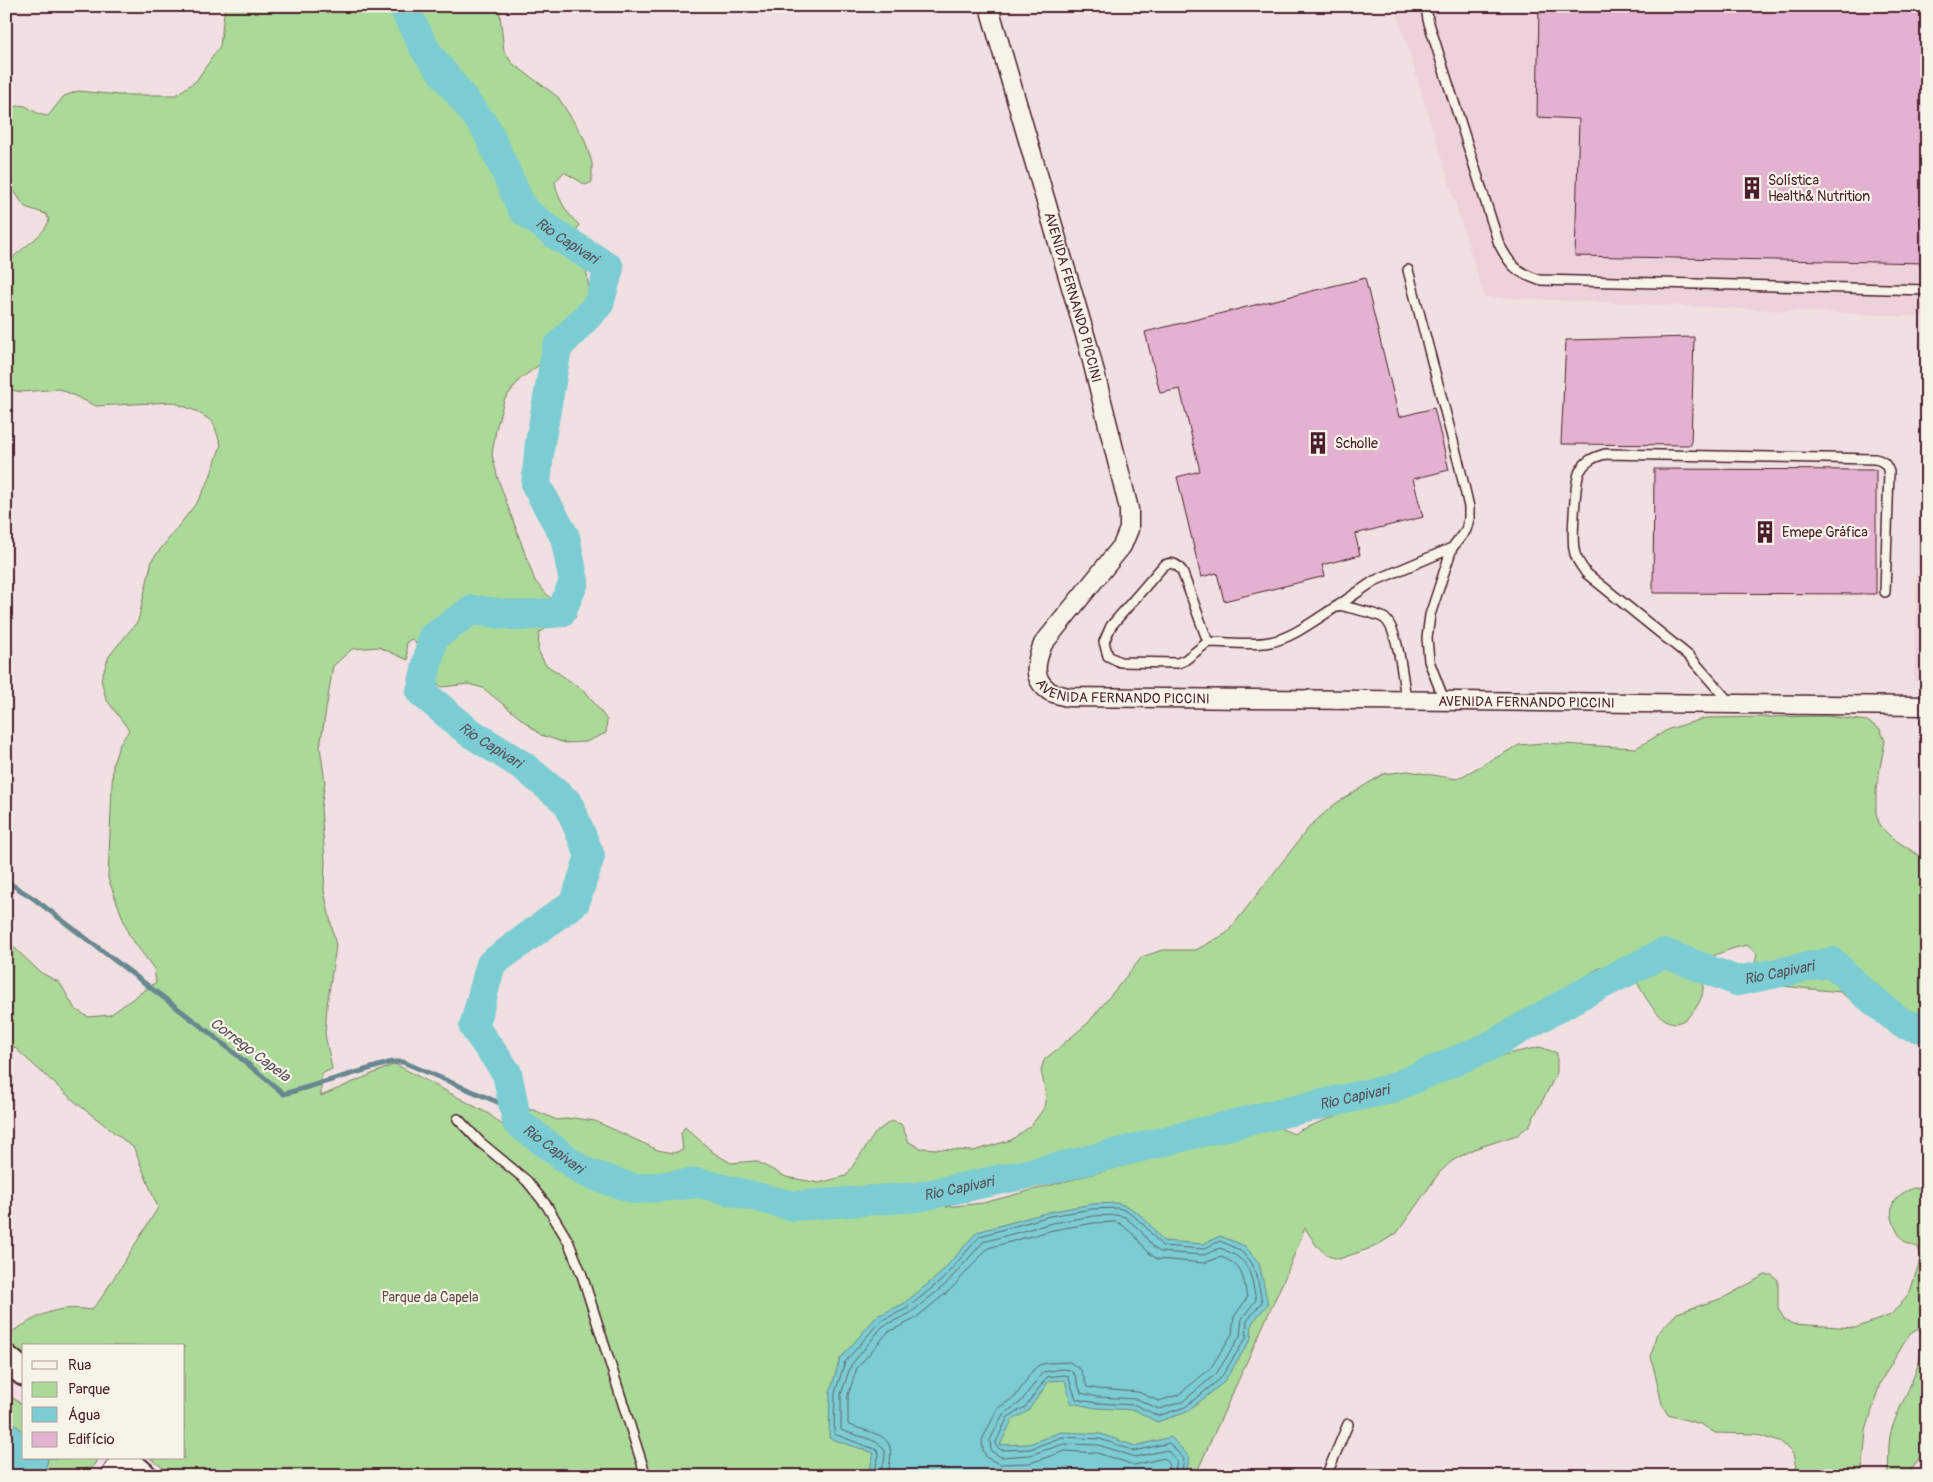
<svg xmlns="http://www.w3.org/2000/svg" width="1933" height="1482" font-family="Pangolin,sans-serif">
<rect width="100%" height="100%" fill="#f1e0e1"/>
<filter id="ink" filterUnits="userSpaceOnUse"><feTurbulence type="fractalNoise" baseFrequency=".02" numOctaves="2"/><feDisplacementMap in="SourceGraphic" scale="10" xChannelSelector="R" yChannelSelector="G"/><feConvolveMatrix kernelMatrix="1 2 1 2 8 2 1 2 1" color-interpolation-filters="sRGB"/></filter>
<g filter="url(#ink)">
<path fill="#edd2dc" d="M1395 6H1927V681H1914L1923 317 1484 297Z"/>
<path fill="#abd998" stroke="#7a7c62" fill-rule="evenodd" d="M225 6H499L504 51 512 63 558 97 584 138 592 163V182L586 185 564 172 555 182C558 199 566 213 579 225L576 232 585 256 591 310 586 336 567 353 542 363 520 379 504 400 496 429 492 455 498 479 535 581 552 600 573 614 576 617 553 624 539 633 538 650 545 664 586 692 607 720 606 733 586 742 565 743 541 735 483 688 468 684 442 687 435 684 425 673 415 641 411 639 406 643 408 660 379 647 352 649 333 666 320 747 325 782 321 808 325 861 324 891 336 946 327 1005 325 1034 332 1069 321 1074V1096L395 1064 489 1114 512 1133 503 1108 534 1110 557 1120 574 1118 595 1121 658 1150 673 1153 683 1150 681 1133 685 1127 714 1153 731 1163 756 1161 786 1177 819 1183 846 1176 876 1132 891 1121 901 1124 909 1142 920 1148 973 1151 1011 1140 1031 1126 1044 1108 1046 1094 1041 1071 1044 1060 1088 1023 1142 957 1162 950H1196L1227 933 1311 825 1335 804 1383 774 1408 771 1457 779 1519 745 1543 743 1636 748 1669 729 1706 718 1827 716 1867 721 1880 729 1885 741 1876 790V813L1880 826 1891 837 1927 861V1039L1911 1037 1880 1022 1840 992 1754 983 1752 976 1757 954 1747 945C1734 948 1714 953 1704 963 1697 970 1704 980 1703 989 1703 998 1696 1009 1689 1016 1663 1042 1640 986 1630 969 1587 953 1575 998 1547 1018 1527 1032 1504 1042 1483 1054L1498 1056 1540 1047 1557 1053V1073L1529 1126 1517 1135 1474 1149 1452 1161 1439 1173 1397 1233 1374 1247 1339 1259 1328 1256 1316 1245 1305 1228 1287 1273 1195 1476H173L150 1458H184V1346H24V1357L6 1341V1335C38 1317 52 1304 91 1310L100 1300 158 1208 134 1148 74 1101 6 1040V940L40 972 60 983 75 1009 88 1017 110 1015 156 982 154 969 129 935 108 878 113 764 119 746 129 730 106 699 101 679 109 656 138 621 152 560 198 501 209 480 221 445 213 422 196 411 172 402 96 406 60 389 21 392 6 389V266C17 249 44 238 49 220L46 214 25 207 6 179V111C31 97 27 114 48 116L64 96 78 91 119 95H176L196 81 220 46ZM1356 1108 1300 1130 1294 1134 1275 1126 983 1203 946 1207 999 1183 1089 1163 1170 1136 1243 1122Z
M1914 1188 1927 1189V1453L1919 1458 1908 1476H1886L1888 1471C1889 1459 1888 1447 1890 1436 1896 1406 1932 1358 1919 1328L1910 1333 1880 1383 1866 1431 1863 1465 1857 1476H1798L1793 1454 1782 1443 1755 1434 1715 1433 1701 1424 1668 1415 1662 1404 1651 1357 1656 1335 1677 1313 1723 1298 1765 1275H1772L1778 1280V1308L1784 1319 1793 1324 1855 1328 1891 1315 1910 1292 1921 1257 1918 1247C1914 1246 1907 1244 1904 1241 1899 1236 1896 1230 1894 1224 1887 1204 1895 1195 1914 1188Z
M6 1393 24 1406V1458H94L97 1460 87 1476H6Z"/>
<path fill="#7bccd3" stroke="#678790" d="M1117 1203C1139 1208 1149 1224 1163 1241L1203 1244 1220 1236 1245 1246 1259 1263 1268 1304 1252 1323 1251 1339 1224 1382 1187 1412 1157 1422 1135 1410 1096 1408 1071 1403 1065 1380 1049 1381 1028 1411 1012 1420 1000 1445 1029 1444 1061 1432 1101 1434 1135 1446 1171 1437 1190 1458 1185 1476H868L874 1453 829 1438 830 1392 840 1359 877 1316 903 1304 938 1276 977 1232 1049 1212 1092 1204Z
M6 1417 24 1432V1458H47L48 1460 43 1476H6Z"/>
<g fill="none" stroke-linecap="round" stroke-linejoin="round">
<path stroke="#5e646e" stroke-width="1" d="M873 1476 879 1455 877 1450 834 1434 835 1393 845 1362 880 1321 906 1309 942 1280 980 1236 1050 1216 1092 1209 1117 1208 1128 1211 1144 1225 1162 1246 1203 1249 1220 1241C1256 1255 1255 1267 1262 1302L1247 1321 1246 1338 1220 1379 1185 1407 1158 1416 1136 1405 1096 1403 1076 1399 1068 1376 1064 1375 1047 1377 1025 1407 1008 1417 996 1442V1446L1001 1450 1030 1449 1062 1437 1100 1439 1135 1451 1169 1443 1184 1459 1181 1476
M879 1476C881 1469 886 1460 885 1452 883 1439 851 1435 841 1430V1394L851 1365 883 1326 909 1314 945 1285 983 1242 1052 1223 1093 1216 1116 1215 1125 1217 1140 1230 1154 1248 1160 1252 1204 1255 1220 1248C1251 1260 1250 1271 1256 1300L1242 1318 1240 1336 1216 1374 1182 1402 1159 1409 1137 1399 1097 1397 1081 1393 1075 1375 1070 1370 1063 1369 1043 1372 1020 1403 1003 1414 990 1440 991 1451 1001 1457 1030 1455 1064 1444 1099 1445 1135 1457 1167 1450 1177 1461 1174 1476
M887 1476C898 1434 884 1437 849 1425L848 1423V1395L857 1368 888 1332 913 1320 950 1290 988 1248 1053 1230 1094 1223 1115 1222 1121 1224 1134 1235 1149 1253 1157 1259 1204 1263 1221 1257C1243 1265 1243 1276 1247 1298L1234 1317 1232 1334 1210 1369 1178 1395 1159 1401 1138 1392 1098 1389 1087 1387 1081 1370 1070 1362 1047 1363 1039 1365 1033 1370 1015 1397 998 1408 982 1440 983 1450 987 1458 1000 1464 1030 1463 1065 1451 1097 1453 1134 1465 1164 1458 1169 1463 1167 1476"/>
<path stroke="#678790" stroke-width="5" d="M6 881 33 898 210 1033 284 1094 392 1062H403L514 1109"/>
<path stroke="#7bccd3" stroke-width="30" id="s1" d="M403 6 426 51 486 128 523 210 558 236 609 268 599 304 557 348 540 443 536 485 565 537 574 582 561 612 521 616 472 610 433 637 421 692 469 732 523 766 568 803 590 856 575 902 491 964 474 1027 507 1073 517 1122 584 1172 635 1189 699 1183 793 1206 917 1197 1056 1168 1255 1119 1390 1089 1488 1047 1582 994 1664 953 1737 981 1832 962 1863 992 1903 1024 1927 1029"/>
</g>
<path fill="#e4b2d1" stroke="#4a1f2b" d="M1500 6H1927V263L1575 256 1579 119 1537 117 1539 9H1500Z
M1365 278 1399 417 1434 408 1449 470 1413 479 1423 517 1355 534 1360 555 1322 565 1325 576 1224 601 1217 573 1201 577 1177 477 1200 471 1180 389 1160 393 1145 332Z
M1694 337 1691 445 1561 444 1566 340Z
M1654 469 1876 470V594L1653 593Z
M1926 617H1927V663H1924Z"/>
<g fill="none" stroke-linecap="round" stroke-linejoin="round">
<defs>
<path id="lane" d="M1426 6 1428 20 1499 244C1510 265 1516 272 1539 280L1927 290
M1408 270 1459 464 1469 507V519L1466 530 1452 548 1430 615 1427 638 1429 661 1444 700
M1339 605 1374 581 1452 548
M1208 642 1182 571C1177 564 1171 561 1163 566L1111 626 1104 642 1108 656 1120 662 1178 663 1185 660 1208 642C1228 642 1250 646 1270 642 1293 638 1319 617 1339 605 1350 608 1376 613 1384 618 1399 629 1403 682 1406 700
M1730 703 1690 657 1586 573C1581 565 1575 559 1574 549 1572 537 1575 480 1580 471 1586 460 1595 457 1605 454L1875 459C1884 461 1886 464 1889 472L1885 592
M458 1119 480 1142 527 1181 547 1206 568 1241 582 1275 646 1476
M1326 1476 1348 1424"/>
<g id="street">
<path id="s2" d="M991 14 1088 345 1129 509V529L1122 546 1043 644C1036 661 1031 678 1049 691 1053 694 1062 695 1067 697L1927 706"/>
<path d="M110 1476 121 1458"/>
</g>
<path id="secondary" d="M6 1358 24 1373
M124 1458 144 1476"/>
</defs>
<use href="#lane" stroke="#4a1f2b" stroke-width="12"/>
<use href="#street" stroke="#4a1f2b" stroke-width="21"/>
<use href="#secondary" stroke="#4a1f2b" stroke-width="29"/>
<use href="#lane" stroke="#f7f3e8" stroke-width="9"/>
<use href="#street" stroke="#f7f3e8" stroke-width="18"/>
<use href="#secondary" stroke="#f7f3e8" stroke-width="25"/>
</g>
</g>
<defs>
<symbol id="building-bare" viewBox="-9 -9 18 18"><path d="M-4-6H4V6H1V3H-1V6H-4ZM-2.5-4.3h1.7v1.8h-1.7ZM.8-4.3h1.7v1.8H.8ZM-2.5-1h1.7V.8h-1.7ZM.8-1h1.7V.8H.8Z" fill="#4a1f2b" stroke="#f7f3e8" stroke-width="2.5" paint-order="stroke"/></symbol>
</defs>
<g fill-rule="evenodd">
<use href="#building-bare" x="1736" y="172" width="32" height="32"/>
<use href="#building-bare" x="1302" y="427" width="32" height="32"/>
<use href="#building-bare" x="1749" y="516" width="32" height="32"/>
</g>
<g text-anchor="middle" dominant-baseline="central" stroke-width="4.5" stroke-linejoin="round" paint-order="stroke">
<g font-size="14" fill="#4a1f2b" stroke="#f7f3e8" text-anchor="start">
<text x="1768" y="180">Solística<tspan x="1768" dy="16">Health&amp; Nutrition</tspan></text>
<text x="1335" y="443">Scholle</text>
<text x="1782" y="532">Emepe Gráfica</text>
</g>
<g font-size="14" fill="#4a1f2b" stroke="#f7f3e8">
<text stroke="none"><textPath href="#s2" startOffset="295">AVENIDA FERNANDO PICCINI</textPath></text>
<text stroke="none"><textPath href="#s2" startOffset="804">AVENIDA FERNANDO PICCINI</textPath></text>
<text stroke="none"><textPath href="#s2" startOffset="1209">AVENIDA FERNANDO PICCINI</textPath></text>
</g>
<g font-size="14" fill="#624e46" stroke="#f7f3e8">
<text x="430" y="1297">Parque da Capela</text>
</g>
<g font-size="15" font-style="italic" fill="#59535d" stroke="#f7f3e8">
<text stroke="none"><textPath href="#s1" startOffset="292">Rio Capivari</textPath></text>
<text stroke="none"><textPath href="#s1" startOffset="998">Rio Capivari</textPath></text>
<text stroke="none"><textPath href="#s1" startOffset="2812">Rio Capivari</textPath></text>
<text transform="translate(250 1050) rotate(37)">Corrego Capela</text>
<text stroke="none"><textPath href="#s1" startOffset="2348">Rio Capivari</textPath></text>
<text stroke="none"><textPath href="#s1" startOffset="1522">Rio Capivari</textPath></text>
<text stroke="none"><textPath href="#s1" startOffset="1942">Rio Capivari</textPath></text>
</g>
</g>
<rect width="1933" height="1482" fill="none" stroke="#f7f3e8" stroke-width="25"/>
<rect x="12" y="12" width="1908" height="1457" fill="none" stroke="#4a1f2b" stroke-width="2" filter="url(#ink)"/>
<rect x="22" y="1344" width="162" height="115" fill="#f7f3e8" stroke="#b29e9c"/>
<rect x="32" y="1361" width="25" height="8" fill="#f7f3e8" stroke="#b29e9c"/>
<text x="68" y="1370" font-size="15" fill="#4a1f2b">Rua</text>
<rect x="32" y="1382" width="25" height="15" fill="#abd998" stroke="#b29e9c"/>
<text x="68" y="1394" font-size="15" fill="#4a1f2b">Parque</text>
<rect x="32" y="1407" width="25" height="15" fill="#7bccd3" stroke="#b29e9c"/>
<text x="68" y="1420" font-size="15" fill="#4a1f2b">Água</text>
<rect x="32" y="1432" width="25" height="15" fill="#e4b2d1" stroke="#b29e9c"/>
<text x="68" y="1444" font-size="15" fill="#4a1f2b">Edifício</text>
</svg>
